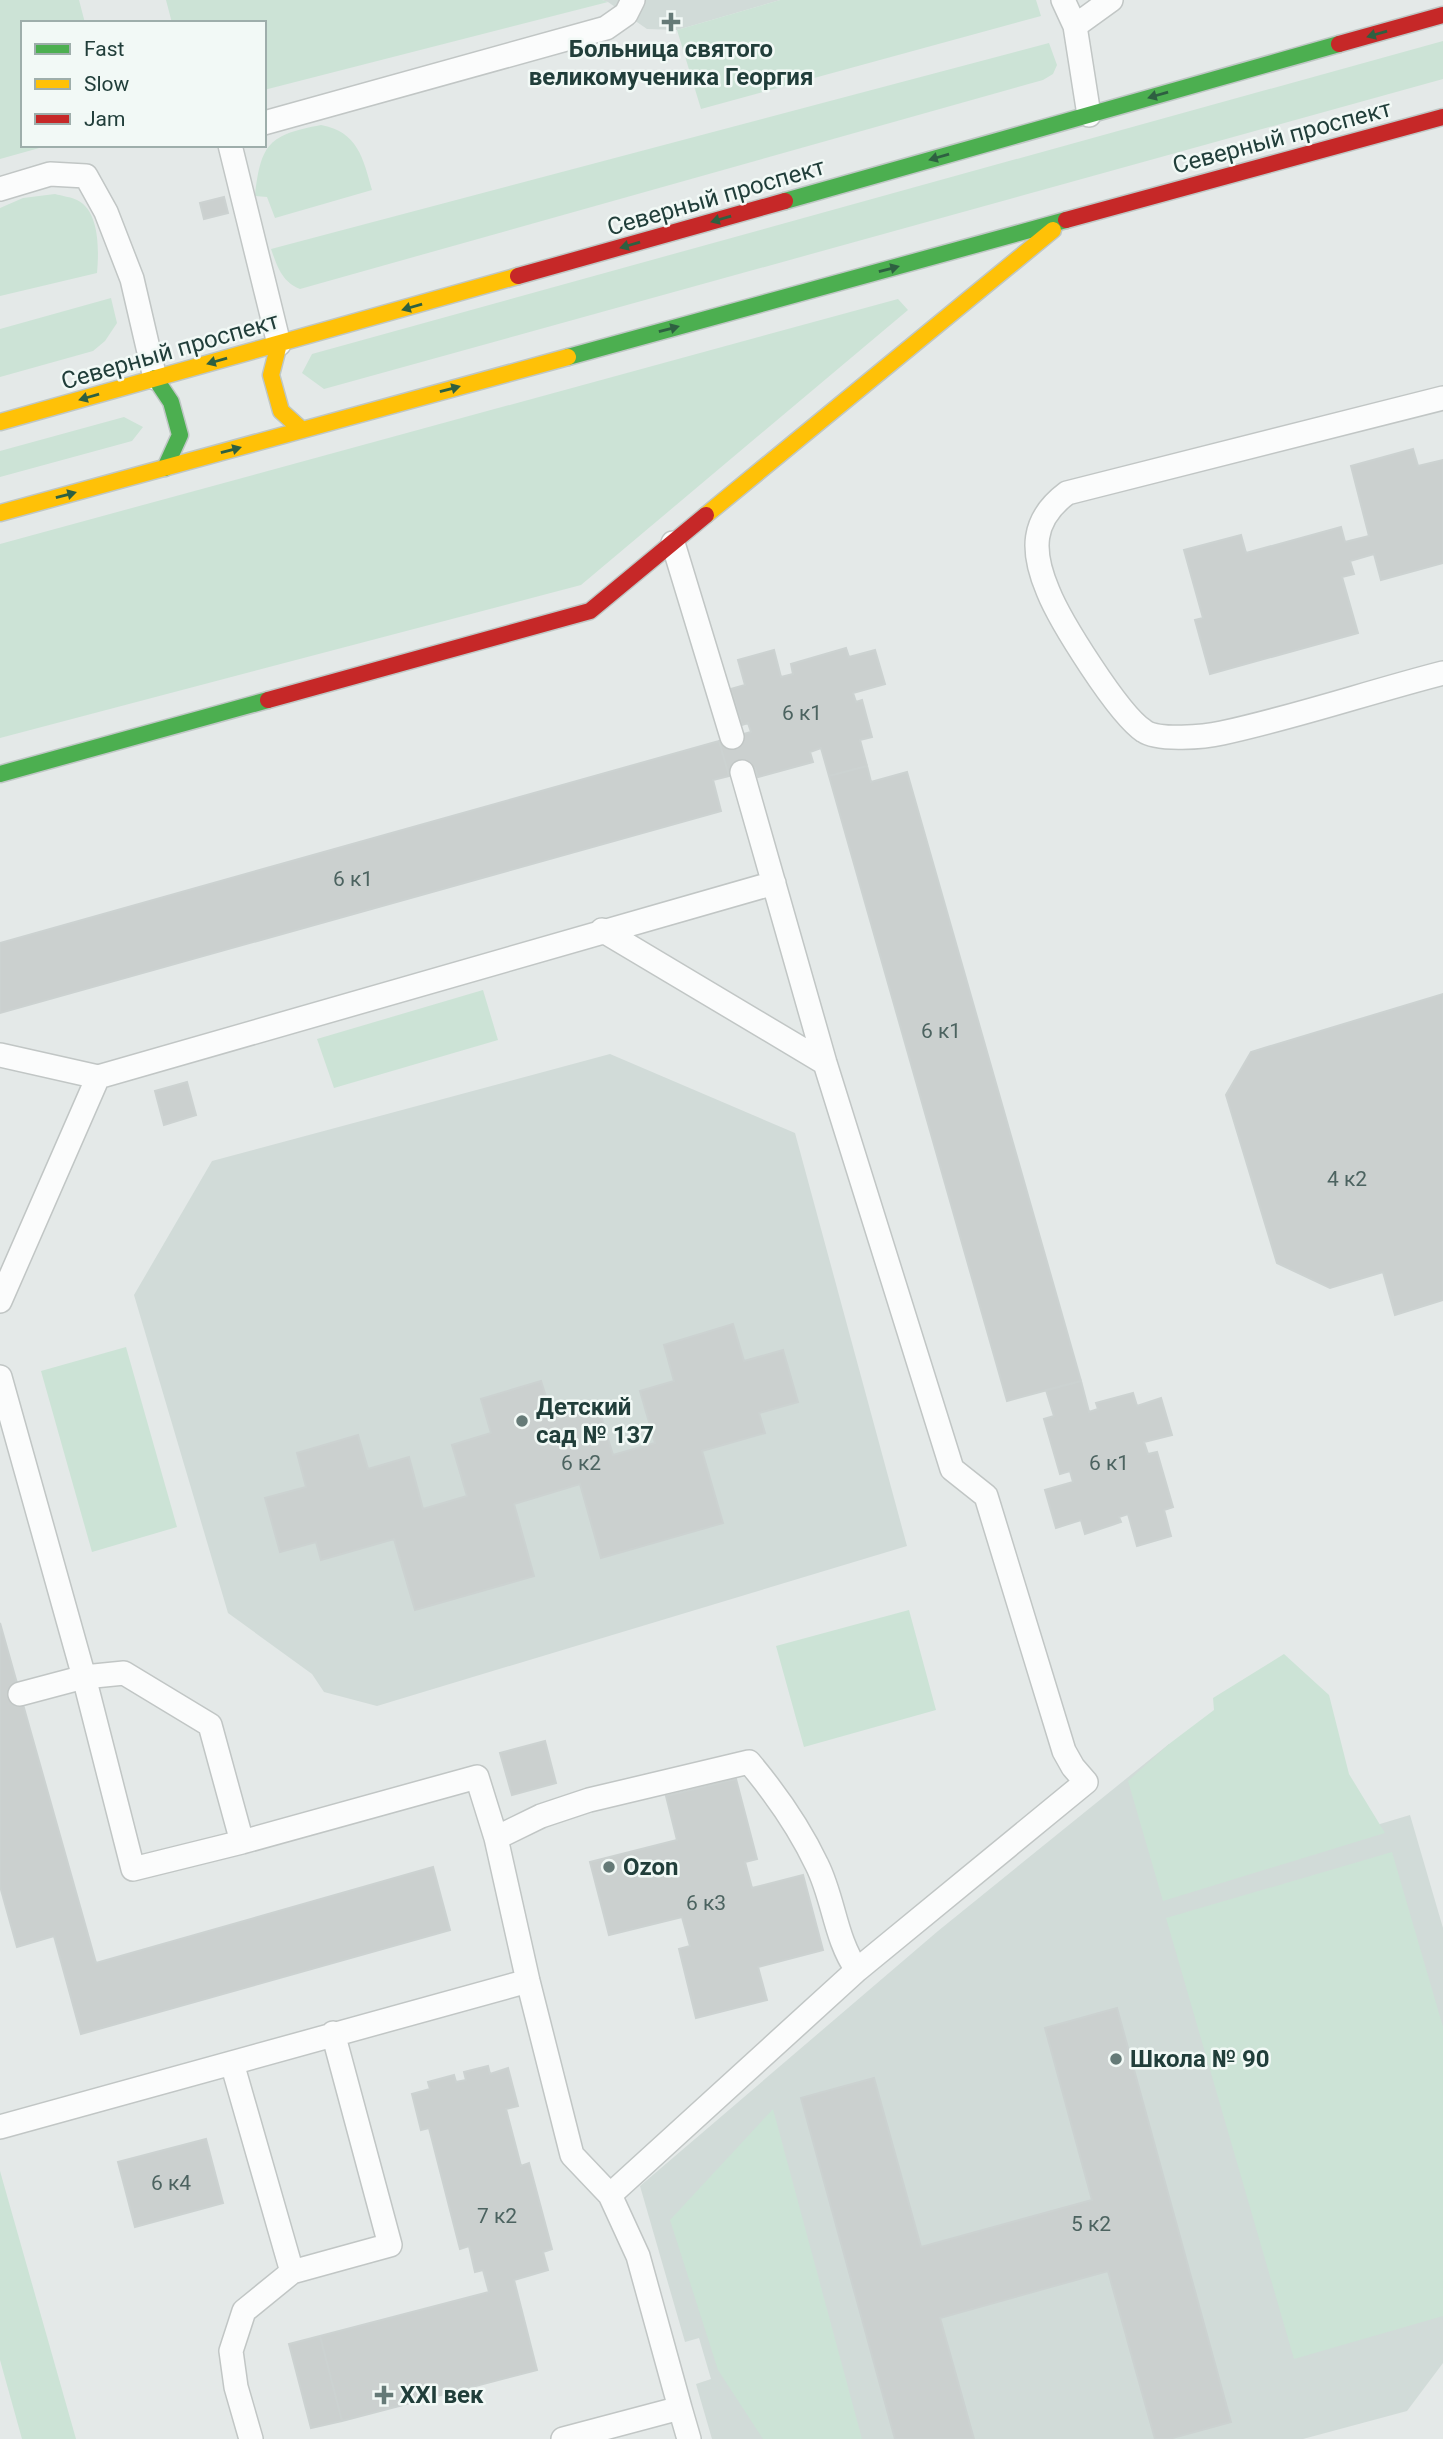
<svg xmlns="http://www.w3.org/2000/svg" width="1443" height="2439" font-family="Roboto,sans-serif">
<rect width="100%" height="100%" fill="#e4e9e8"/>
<path fill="#d1dbd8" d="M602 0H780L677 30 647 29 608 2Z
M610 1054 795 1133 907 1546 377 1706 324 1692 312 1674 228 1613 134 1295 212 1161Z
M1169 1744 1270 1857 1410 1815 1443 1928V2363L1407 2411 1303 2439H712L696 2384 711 2379 699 2338 685 2342 640 2186 938 1931Z"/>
<path fill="#cce3d6" d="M0 0H79L85 23H23V145H50L0 159Z
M166 0H602L608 2 264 90V23H172Z
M780 0H1036L1041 16 701 109 677 30Z
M1443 41V79L324 389 302 373 312 354Z
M1049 43 1057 65 1053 74 1043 80 300 289C282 282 277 266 271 249Z
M321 125C358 132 363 158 372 190L275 218 267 197 255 196C261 143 269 135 321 125Z
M55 194C62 196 71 197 77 200 100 211 99 251 97 273L0 296V208L23 198Z
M111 298 117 323 105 341 93 351 0 377V329Z
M898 299 908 310 581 585 0 738V544Z
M124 417 143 427 132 441 0 477V451Z
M483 990 498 1040 334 1088 317 1039Z
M126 1347 177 1527 92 1552 41 1371Z
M909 1610 936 1710 804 1747 776 1646Z
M1284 1654 1329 1695 1349 1774 1385 1833 1163 1901 1128 1781 1169 1744 1214 1710 1213 1698Z
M1392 1852 1443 2027V2316L1294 2359 1166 1918Z
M773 2109 862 2439H763L718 2370 670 2220Z
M0 2171 76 2439H22L0 2360Z"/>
<path fill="#cbd0cf" stroke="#ccd2d1" stroke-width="2" d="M224 197 228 213 204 219 200 203Z
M1413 449 1418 466 1443 460V563L1381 580 1374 554 1350 561 1354 574 1342 577 1358 633 1210 674 1195 620 1203 618 1184 550 1241 535 1246 553 1341 527 1345 542 1369 536 1351 466Z
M846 648 849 657 875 650 885 684 853 693 856 702 862 700 872 737 860 740 867 766 829 776 821 748 810 752 813 762 758 777 755 768 729 776 719 741 751 732 748 723 742 725 731 689 745 685 738 660 774 650 781 677 793 674 791 664Z
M719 741 729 776 713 780 721 811 0 1013V943Z
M867 766 871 782 907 772 1081 1381 1007 1401 829 776Z
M1443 994V1300L1395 1315 1383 1272 1330 1288 1277 1263 1226 1095 1251 1052Z
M187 1082 196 1115 164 1125 155 1091Z
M733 1324 744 1361 783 1350 798 1402 759 1413 765 1433 702 1451 723 1523 601 1558 580 1484 514 1504 534 1576 415 1610 394 1539 321 1560 316 1542 280 1552 265 1498 306 1487 297 1453 358 1435 368 1469 409 1457 423 1509 467 1496 452 1445 491 1433 481 1399 541 1381 552 1416 597 1403 613 1455 655 1443 640 1391 674 1381 664 1345Z
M1081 1381 1089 1412 1098 1409 1096 1403 1133 1393 1137 1406 1161 1398 1172 1435 1144 1442 1148 1454 1157 1452 1173 1507 1164 1510 1171 1536 1137 1546 1128 1514 1119 1517 1121 1522 1085 1534 1081 1520 1056 1528 1045 1490 1073 1482 1070 1471 1060 1474 1044 1419 1054 1416 1046 1390Z
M0 1623 96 1963 433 1867 450 1930 81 2034 54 1936 17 1947 0 1886Z
M545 1741 556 1783 512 1795 500 1753Z
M736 1779 757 1859 745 1862 752 1888 803 1875 823 1950 758 1967 767 2000 696 2018 679 1949 690 1946 682 1917 609 1935 590 1862 677 1840 666 1796Z
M1117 2008 1231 2422 1169 2439H1155L1108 2271 940 2318 974 2439H895L801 2098 874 2078 921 2247 1092 2200 1045 2028Z
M488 2066 490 2074 508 2068 518 2106 506 2109 521 2166 529 2163 552 2249 543 2252 548 2270 514 2280 537 2370 342 2421 320 2336 489 2292 483 2270 475 2272 469 2246 460 2249 429 2128 421 2130 412 2094 430 2089 428 2082 454 2075 456 2082 466 2080 464 2072Z
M206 2139 223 2203 135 2227 118 2162Z
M320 2336 342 2421 311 2428 289 2344Z"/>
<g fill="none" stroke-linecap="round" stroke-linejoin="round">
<defs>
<path id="lane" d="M1063 0 1075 26 1089 115
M1075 26 1111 0
M264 123 606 28 626 14 633 0
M230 145 279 344
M0 189 50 174 86 176 106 212 132 279 155 378
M1443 398 1067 493C1031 520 1031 551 1048 591 1060 621 1118 714 1144 731 1158 741 1205 737 1222 733 1296 717 1369 692 1443 673
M673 543 732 737
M602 930 825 1063
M0 1055 98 1077
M0 1301 98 1077 774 883
M0 1377 84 1677 133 1869 242 1842 477 1777 496 1838 528 1981 572 2155 610 2195 638 2256 680 2408 563 2439
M20 1694 84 1677 124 1673 210 1725 242 1842
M496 1838 541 1816 589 1800 749 1762C775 1793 800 1829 817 1865 834 1899 835 1939 857 1970
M232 2063 292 2272 390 2245 333 2033
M0 2127 528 1981
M610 2195 857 1970 1086 1782 1073 1767 1064 1751 986 1496 952 1469 825 1063 742 772
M680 2408 689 2439
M251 2439 236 2387 231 2351 244 2311 292 2272"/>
<path id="fast" d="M785 201 1339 44
M568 357 1066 220
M155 378 171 402 180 435 165 468
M0 774 268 700"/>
<path id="slow" d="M279 344 271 375 281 411 302 430
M0 422 518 276
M0 513 568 357
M706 515 1053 230"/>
<path id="jam" d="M1339 44 1443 15
M1066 220 1443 117
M518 276 785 201
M268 700 590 611 706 515"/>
</defs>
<use href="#lane" stroke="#c1c6c5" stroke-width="26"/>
<use href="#fast" stroke="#bfc7c5" stroke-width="19"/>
<use href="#slow" stroke="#bfc7c5" stroke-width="19"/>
<use href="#jam" stroke="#bfc7c5" stroke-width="19"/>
<use href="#lane" stroke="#fbfcfc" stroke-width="23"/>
<use href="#fast" stroke="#4caf50" stroke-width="16"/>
<use href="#slow" stroke="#ffc107" stroke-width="16"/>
<use href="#jam" stroke="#c62828" stroke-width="16"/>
</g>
<defs><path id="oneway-solid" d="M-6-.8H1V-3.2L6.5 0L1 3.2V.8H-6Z" transform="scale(1.75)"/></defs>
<g fill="#2e6041">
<use href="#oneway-solid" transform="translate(1377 34) rotate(164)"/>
<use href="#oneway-solid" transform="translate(1158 95) rotate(164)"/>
<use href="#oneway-solid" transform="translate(939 157) rotate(164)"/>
<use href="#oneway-solid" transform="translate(721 219) rotate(164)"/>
<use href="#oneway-solid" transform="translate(630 245) rotate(164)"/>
<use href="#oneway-solid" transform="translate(889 269) rotate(-15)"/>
<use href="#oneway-solid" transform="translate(412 307) rotate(164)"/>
<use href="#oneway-solid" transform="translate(669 329) rotate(-15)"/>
<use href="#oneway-solid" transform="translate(217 361) rotate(164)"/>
<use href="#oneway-solid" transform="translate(450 389) rotate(-15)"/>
<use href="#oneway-solid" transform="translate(89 397) rotate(164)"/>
<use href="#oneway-solid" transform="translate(231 450) rotate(-15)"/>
<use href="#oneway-solid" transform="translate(66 495) rotate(-15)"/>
</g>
<g fill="#657a77" stroke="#f2f9f6" stroke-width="2.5">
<path d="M667.5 11.5h7v7h7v7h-7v7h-7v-7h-7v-7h7z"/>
<circle cx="522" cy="1421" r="7"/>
<circle cx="609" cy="1867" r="7"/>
<circle cx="1116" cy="2059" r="7"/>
<path d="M380.5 2384.5h7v7h7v7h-7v7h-7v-7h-7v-7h7z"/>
</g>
<g text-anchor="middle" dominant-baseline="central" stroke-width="5" stroke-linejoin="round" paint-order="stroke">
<g font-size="21" fill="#4c6360">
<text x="802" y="713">6 к1</text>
<text x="353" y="879">6 к1</text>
<text x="941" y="1031">6 к1</text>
<text x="1347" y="1179">4 к2</text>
<text x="581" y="1463">6 к2</text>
<text x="1109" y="1463">6 к1</text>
<text x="706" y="1903">6 к3</text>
<text x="171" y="2183">6 к4</text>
<text x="497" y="2216">7 к2</text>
<text x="1091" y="2224">5 к2</text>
</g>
<g font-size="24" font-weight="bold" fill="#213e3a" stroke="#f2f9f6" text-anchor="start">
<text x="671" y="49" text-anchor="middle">Больница святого<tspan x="671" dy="28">великомученика Георгия</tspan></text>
<text x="536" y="1407">Детский<tspan x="536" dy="28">сад № 137</tspan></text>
<text x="623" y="1867">Ozon</text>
<text x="1130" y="2059">Школа № 90</text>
<text x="400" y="2395">XXI век</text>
</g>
<g font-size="24" fill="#213e3a" stroke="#f2f9f6">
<text transform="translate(1282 137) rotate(-15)">Северный проспект</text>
<text transform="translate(716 197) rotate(-16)">Северный проспект</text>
<text transform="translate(170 351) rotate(-16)">Северный проспект</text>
</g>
</g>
<rect x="21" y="21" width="245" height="126" fill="#f2f9f6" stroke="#9eaeab" stroke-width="2"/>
<rect x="35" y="44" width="35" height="10" fill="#4caf50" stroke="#9eaeab" stroke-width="2"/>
<text x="84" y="56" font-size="21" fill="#213e3a">Fast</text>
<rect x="35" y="79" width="35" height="10" fill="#ffc107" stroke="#9eaeab" stroke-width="2"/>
<text x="84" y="91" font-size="21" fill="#213e3a">Slow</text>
<rect x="35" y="114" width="35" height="10" fill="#c62828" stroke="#9eaeab" stroke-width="2"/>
<text x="84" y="126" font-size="21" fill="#213e3a">Jam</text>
</svg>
